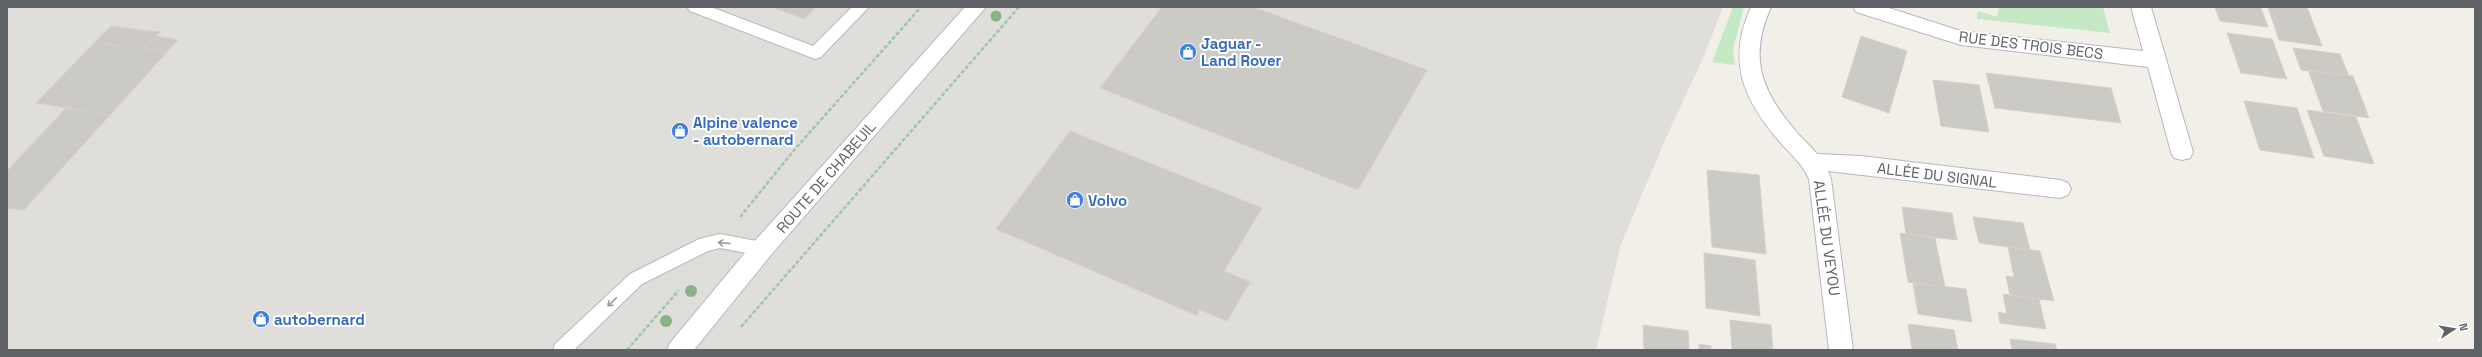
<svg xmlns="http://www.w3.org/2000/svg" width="2482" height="357" font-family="'Space Grotesk',sans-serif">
<rect width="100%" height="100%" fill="#f1efe8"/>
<path fill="#e0deda" d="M7 7H1723L1704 56 1665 140 1621 244 1596 350H7Z"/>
<path fill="#c5e8c5" d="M1733 7H1744L1733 49 1735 65 1712 62Z
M1999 7H2103L2110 33 1977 19 1978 11 1997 17Z"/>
<path fill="#cccac5" stroke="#d6d1c6" d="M772 7H816L804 19Z
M1162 7H1253L1427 70 1358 190 1100 88Z
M2215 7 2261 8 2268 27 2220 21Z
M2268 7H2307L2322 46 2279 40Z
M111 26 134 29 140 30 124 47 95 42Z
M140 30 160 32 145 48 167 52 110 115 36 103 95 42 124 47Z
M2227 33 2272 39 2287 79 2241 73Z
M157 36 178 40 167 52 145 48Z
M1861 36 1907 51 1889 113 1842 97Z
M2293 48 2340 54 2349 76 2301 70Z
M2308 70 2353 76 2369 118 2323 111Z
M1986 73 2111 88 2121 123 1995 108Z
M1933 80 1979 85 1989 132 1941 126Z
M2244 101 2297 108 2314 158 2260 150Z
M66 108 110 115 24 210 7 208V171Z
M2307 110 2356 117 2374 164 2324 156Z
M1070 131 1262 208 1224 271 1250 282 1227 321 1198 309V316L996 229Z
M1707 170 1759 175 1766 254 1712 247Z
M1902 207 1952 213 1957 240 1906 234Z
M1973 217 2023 223 2030 250 1979 243Z
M1900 233 1935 238 1945 287 1908 282Z
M2008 247 2040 251 2054 301 2010 295 2006 276 2014 277Z
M1704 253 1755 260 1760 316 1706 308Z
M1913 283 1966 289 1972 322 1918 314Z
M2003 294 2039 299 2046 329 2000 323 1998 312 2007 314Z
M1730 320 1771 325 1773 350H1732Z
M1908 324 1954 330 1958 350H1912Z
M1643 325 1688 331 1689 350H1644Z
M2010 339 2055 344 2057 350H2012Z
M1699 344 1711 346V350H1699Z"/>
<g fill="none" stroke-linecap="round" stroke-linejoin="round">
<defs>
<path id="lane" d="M687 7H711L813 46 852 7H869L821 57 815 59 690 11Z
M720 234 762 242 768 244 771 249 768 254 762 256 720 248 708 251 642 284 574 350H553L555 344 630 274 699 239Z"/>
<path id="street" d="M1751 7H1771C1749 56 1760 89 1794 129 1801 138 1810 145 1817 154L1861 156 2060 180 2068 183 2071 189 2068 195 2060 198 1828 171 1831 179 1853 350H1829L1809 179C1802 163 1790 154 1779 141 1742 98 1727 60 1751 7Z
M1853 7H1886L1961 31 2143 51 2131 7H2151L2193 152 2190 158 2182 160 2174 158 2171 152 2148 67 1961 45 1856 12Z"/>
<path id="secondary" d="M965 7H986L770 256 694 350H667L670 343 754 242Z"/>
</defs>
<use href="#lane" stroke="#b5b8bc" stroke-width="2"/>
<use href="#street" stroke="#b5b8bc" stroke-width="2"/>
<use href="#secondary" stroke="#b6babf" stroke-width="2"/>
<path stroke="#9cc7a9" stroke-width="2.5" stroke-dasharray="4 2" stroke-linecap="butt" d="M740 217 795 149 921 7
M741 327 1019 7
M627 350 679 290"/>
<use href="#lane" fill="#fff" fill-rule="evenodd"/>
<use href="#street" fill="#fff" fill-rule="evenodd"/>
<use href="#secondary" fill="#fff" fill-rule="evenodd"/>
</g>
<g fill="#89b387">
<circle cx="996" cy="16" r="5.5"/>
<circle cx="691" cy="291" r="6"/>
<circle cx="666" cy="321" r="6"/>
</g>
<defs><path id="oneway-shaft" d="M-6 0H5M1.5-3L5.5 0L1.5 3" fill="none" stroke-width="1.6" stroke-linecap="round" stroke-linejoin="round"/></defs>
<g stroke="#979a9d">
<use href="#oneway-shaft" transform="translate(724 243) rotate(-175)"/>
<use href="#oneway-shaft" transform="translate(612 302) rotate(136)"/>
</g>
<defs>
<symbol id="shop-disc" viewBox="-11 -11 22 22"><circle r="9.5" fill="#3f7fe0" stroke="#fff"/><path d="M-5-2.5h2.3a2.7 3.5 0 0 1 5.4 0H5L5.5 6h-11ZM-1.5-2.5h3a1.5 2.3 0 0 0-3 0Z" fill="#fff"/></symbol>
</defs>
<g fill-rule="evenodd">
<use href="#shop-disc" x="1178" y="42" width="20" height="20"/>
<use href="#shop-disc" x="670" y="121" width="20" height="20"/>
<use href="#shop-disc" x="1065" y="190" width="20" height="20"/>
<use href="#shop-disc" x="251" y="309" width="20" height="20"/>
</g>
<g text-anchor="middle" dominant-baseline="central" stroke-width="4" stroke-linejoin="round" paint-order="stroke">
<g font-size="15" font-weight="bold" fill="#366cbe" stroke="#fff" text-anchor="start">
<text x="1201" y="43">Jaguar -<tspan x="1201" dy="17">Land Rover</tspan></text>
<text x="693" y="122">Alpine valence<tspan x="693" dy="17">- autobernard</tspan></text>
<text x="1088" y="200">Volvo</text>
<text x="274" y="319">autobernard</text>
</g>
<g font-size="15" fill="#5f6368" stroke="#fff">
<text transform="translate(2031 45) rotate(7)">RUE DES TROIS BECS</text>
<text transform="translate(1937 175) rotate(7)">ALLÉE DU SIGNAL</text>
<text transform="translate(826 177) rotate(-49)">ROUTE DE CHABEUIL</text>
<text transform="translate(1827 238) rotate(82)">ALLÉE DU VEYOU</text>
</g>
</g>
<rect width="2482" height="357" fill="none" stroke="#5f6368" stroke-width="16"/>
<g transform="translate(2454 329) rotate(78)" stroke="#ffffff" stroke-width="3" paint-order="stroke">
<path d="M0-3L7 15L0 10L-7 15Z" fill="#5f6368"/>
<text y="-6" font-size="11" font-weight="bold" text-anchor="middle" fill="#5f6368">N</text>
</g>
</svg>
